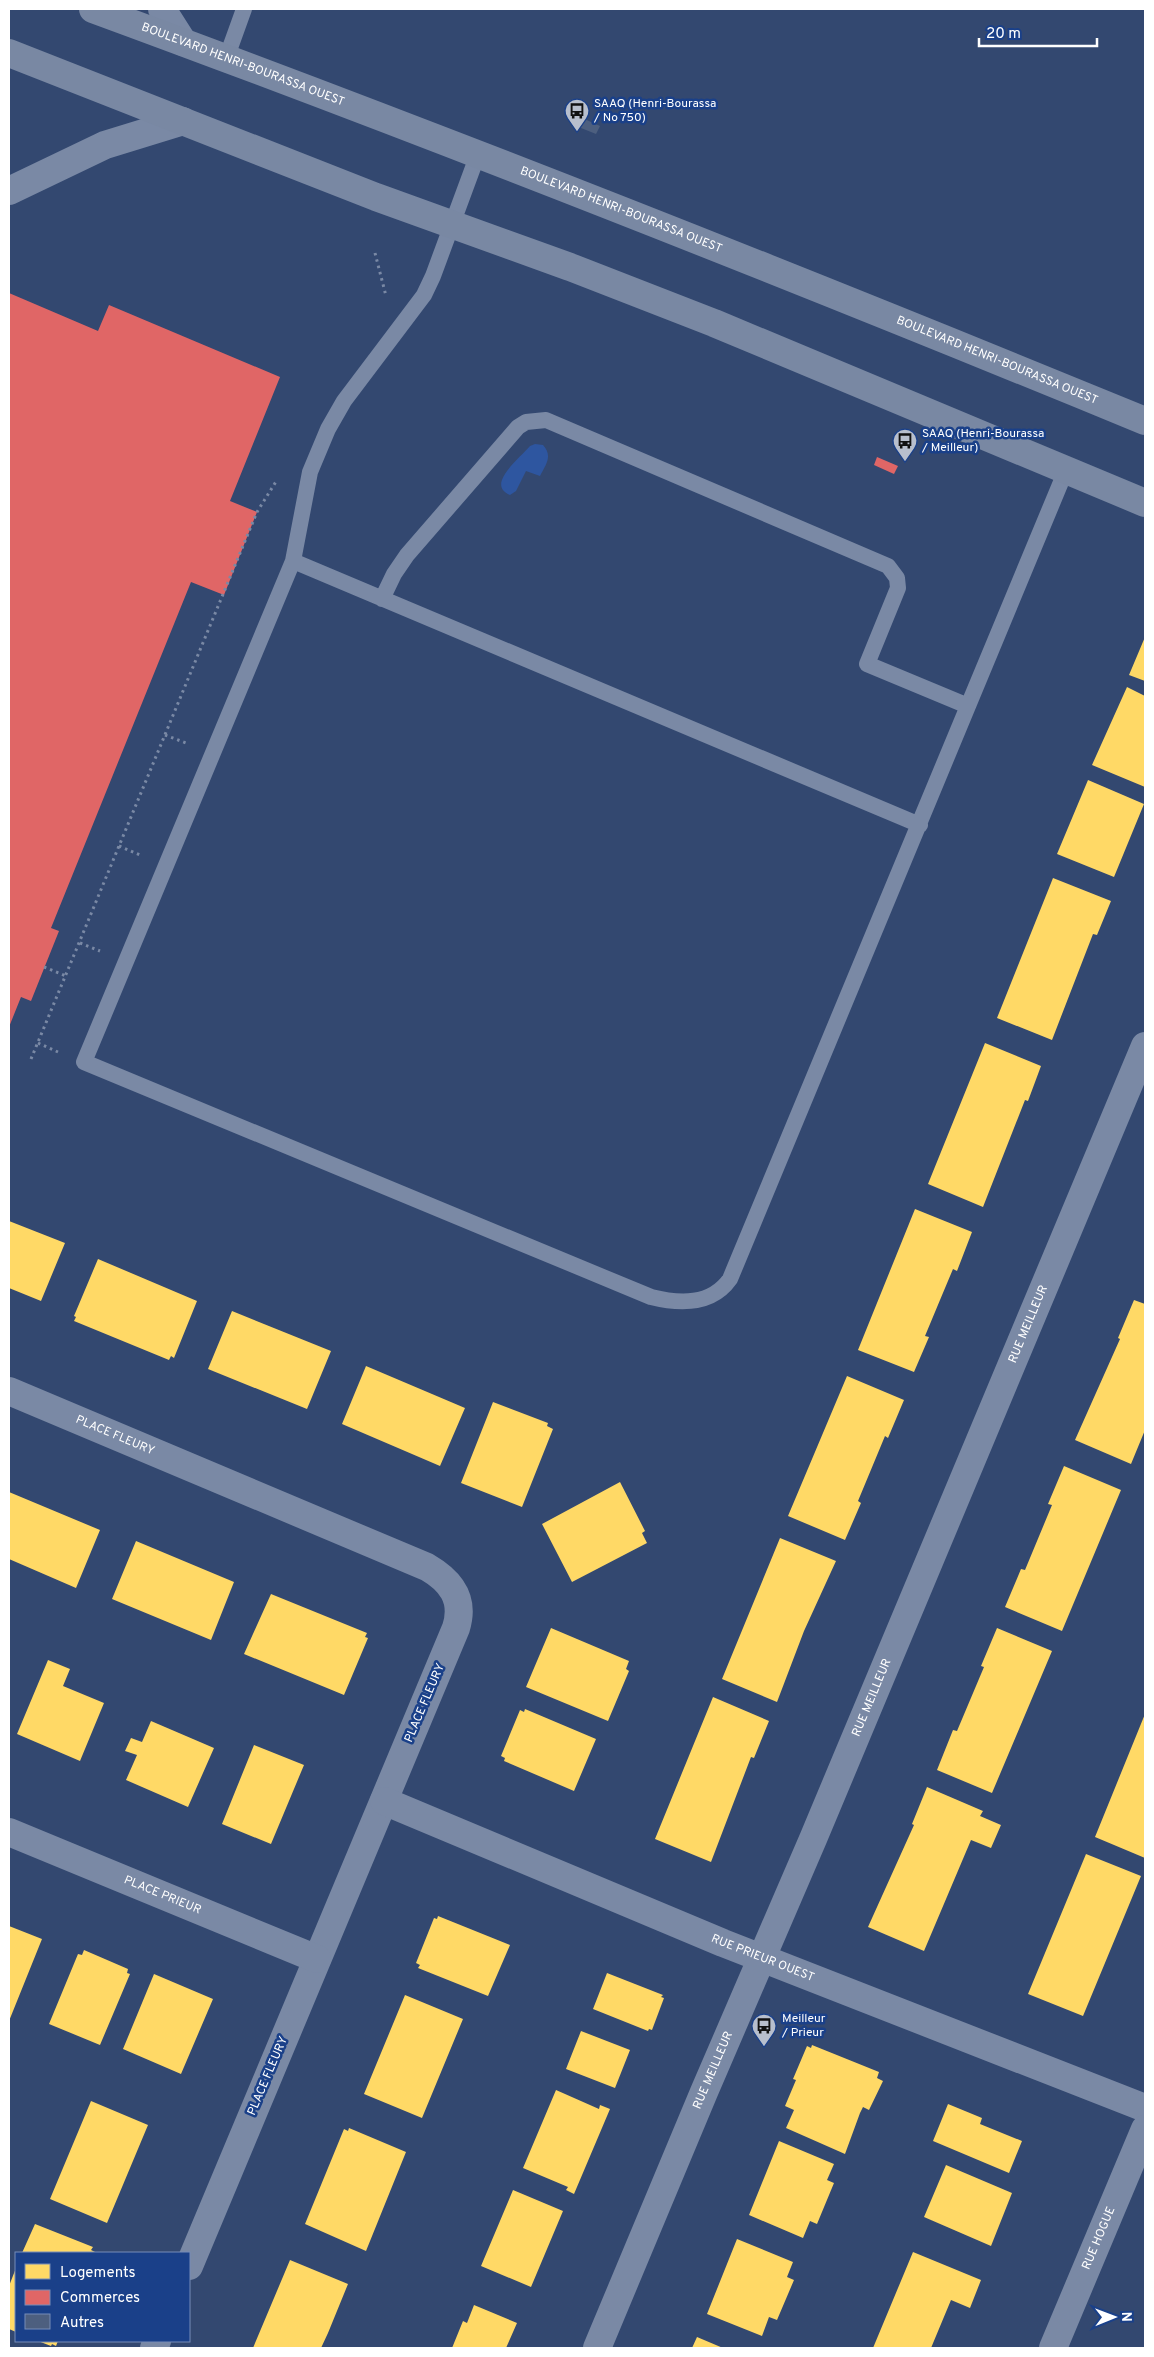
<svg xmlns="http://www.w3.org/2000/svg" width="1154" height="2357" font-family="Overpass,sans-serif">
<rect width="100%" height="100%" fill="#334870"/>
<path fill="#2e56a0" d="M535 444 543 445C553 456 546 464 540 476L526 471 516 491 510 495C485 485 520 458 530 446Z"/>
<path fill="#ffd966" d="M1145 637V681L1129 675Z
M1127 687 1145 696V787L1092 765Z
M1088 780 1144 804 1114 877 1057 854Z
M1053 878 1111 901 1097 935 1093 934 1052 1040 997 1018Z
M985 1043 1041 1066 1028 1101 1025 1100 983 1207 928 1184Z
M915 1209 972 1232 957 1271 953 1269 940 1300 925 1336 929 1337 914 1372 858 1350Z
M9 1221 65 1243 41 1301 9 1288Z
M98 1259 197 1301 174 1358 171 1356 169 1360 74 1321 76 1317 74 1316Z
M1134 1300 1145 1304V1430L1131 1464 1075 1440 1120 1339 1118 1338Z
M232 1311 331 1351 307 1409 208 1369Z
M366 1366 465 1408 440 1466 342 1424Z
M847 1376 904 1400 888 1438 885 1436 858 1501 861 1503 845 1540 788 1516Z
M493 1402 548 1423 547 1426 553 1429 522 1507 461 1483Z
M1064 1466 1121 1490 1062 1631 1005 1607 1021 1569 1025 1570 1052 1505 1048 1504Z
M620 1482 645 1531 642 1533 647 1543 572 1582 542 1524Z
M9 1492 100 1530 76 1588 9 1559Z
M780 1538 836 1561 804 1631 777 1702 722 1679Z
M136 1541 234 1582 211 1640 112 1599Z
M271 1594 367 1633 365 1637 368 1638 344 1695 244 1654Z
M551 1628 629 1661 626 1669 629 1671 608 1721 526 1687Z
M997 1628 1052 1651 992 1793 937 1770 953 1730 957 1731 984 1667 981 1666Z
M48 1660 70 1669 63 1686 104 1703 80 1761 17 1734Z
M713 1697 769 1721 754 1758 751 1757 711 1862 655 1839Z
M525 1709 596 1739 574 1791 504 1761 505 1758 501 1756 520 1710 524 1712Z
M1145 1714V1858L1095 1837Z
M151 1721 214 1748 188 1807 126 1780 137 1755 125 1751 131 1738 142 1742Z
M254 1745 304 1765 271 1844 222 1824Z
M927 1787 983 1811 980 1816 1001 1825 991 1848 971 1840 924 1951 868 1927 914 1825 912 1824Z
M1086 1854 1141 1876 1083 2016 1028 1994Z
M438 1916 510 1945 488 1996 418 1968 420 1965 416 1963 434 1918 437 1919Z
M9 1926 42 1939 9 2021Z
M84 1950 128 1969 127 1973 130 1974 100 2045 49 2024 78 1954 82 1955Z
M607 1973 663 1995 661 1997 664 1998 652 2030 649 2029 648 2031 593 2009Z
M154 1974 213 1999 181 2074 123 2049Z
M405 1995 463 2019 422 2118 364 2094Z
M581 2031 630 2050 615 2088 566 2069Z
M812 2045 879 2072 877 2078 883 2081 869 2110 863 2107 860 2113 845 2154 786 2128 794 2110 785 2106 796 2080 793 2079 807 2046 811 2048Z
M556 2090 599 2109 600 2105 610 2109 574 2194 566 2190 568 2187 523 2168Z
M91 2101 148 2125 107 2223 50 2199Z
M948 2104 982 2118 980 2124 1022 2141 1009 2173 933 2141Z
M349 2128 406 2152 366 2251 305 2224 344 2129 348 2131Z
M779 2141 834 2164 827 2180 834 2183 817 2224 810 2221 803 2238 749 2215Z
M946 2165 1012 2193 991 2246 924 2217Z
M513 2190 563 2211 531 2287 481 2266Z
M35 2224 93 2247 91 2250 95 2252V2253H22Z
M737 2239 793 2262 787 2277 794 2280 777 2320 769 2317 762 2336 707 2314Z
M913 2252 981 2280 970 2308 951 2300 931 2348H873Z
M290 2260 348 2284 328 2333 321 2348H253Z
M16 2268V2332L9 2329V2286Z
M474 2305 517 2323 506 2348H452L463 2321 467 2323Z
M697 2337 723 2348H692Z
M38 2341H58L56 2346 52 2344 51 2346Z"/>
<path fill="#e06666" d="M9 293 98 331 109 305 280 377 230 501 257 512 224 595 191 582 51 928 59 931 31 1001 21 997 9 1027Z
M877 457 898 466 894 474 874 465Z"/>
<path fill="#4d5f7f" d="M580 117 600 126 596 134 576 126Z"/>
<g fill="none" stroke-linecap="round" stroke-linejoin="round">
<path stroke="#7a89a5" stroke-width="3" stroke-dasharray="2.5 4" stroke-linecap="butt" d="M375 253 386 296
M165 735 186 743
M119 846 140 855
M80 943 100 951
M44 967 66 976
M38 1043 58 1052
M31 1059 257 512 277 480"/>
<path stroke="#7a89a5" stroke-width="16" d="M226 59 244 9
M478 154 433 276 424 295 344 401 328 429 310 472 293 561 84 1062 651 1297C679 1304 711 1306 730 1279L1066 470
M293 561 920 825
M382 599 394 574 407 555 518 427 526 422 546 420 888 566 897 578 898 588 867 664 968 706"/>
<g stroke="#7a89a5" stroke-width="28">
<path d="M162 9 183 42"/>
<path d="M9 191 105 145 183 121"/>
<path id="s1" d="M9 1391 427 1567C451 1581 465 1599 456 1628L189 2266"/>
<path id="s2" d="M384 1801 723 1943 1145 2108"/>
<path id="s3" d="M9 1832 317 1959"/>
<path d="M154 2348 157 2341"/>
<path id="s4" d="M597 2348 704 2092 813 1839 1145 1046"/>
<path id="s5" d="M1053 2348 1145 2129"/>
</g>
<g stroke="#7988a3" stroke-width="28">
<path id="s6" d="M93 9C447 139 797 278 1145 421"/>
<path d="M9 53 376 197 570 267 714 323 1145 503"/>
</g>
</g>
<defs>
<symbol id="bus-pin" viewBox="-11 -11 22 30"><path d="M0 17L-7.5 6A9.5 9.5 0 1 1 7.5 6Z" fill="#b8bfcd" stroke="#1a4089"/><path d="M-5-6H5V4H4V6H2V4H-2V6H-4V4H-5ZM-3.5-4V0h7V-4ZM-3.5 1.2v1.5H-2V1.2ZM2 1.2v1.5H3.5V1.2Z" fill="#111"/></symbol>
</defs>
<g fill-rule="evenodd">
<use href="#bus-pin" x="563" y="97" width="28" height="38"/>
<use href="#bus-pin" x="891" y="427" width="28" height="38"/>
<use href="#bus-pin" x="750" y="2012" width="28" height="38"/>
</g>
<g text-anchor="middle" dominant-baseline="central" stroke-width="5" stroke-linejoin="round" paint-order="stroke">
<g font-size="12" fill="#fff" stroke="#1a4089">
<text stroke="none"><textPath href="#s6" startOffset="160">BOULEVARD HENRI-BOURASSA OUEST</textPath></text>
<text stroke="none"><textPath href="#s6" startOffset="565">BOULEVARD HENRI-BOURASSA OUEST</textPath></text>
<text stroke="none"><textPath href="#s6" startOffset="970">BOULEVARD HENRI-BOURASSA OUEST</textPath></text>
<text stroke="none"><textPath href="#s4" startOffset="1111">RUE MEILLEUR</textPath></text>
<text stroke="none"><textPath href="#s1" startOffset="115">PLACE FLEURY</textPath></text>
<text stroke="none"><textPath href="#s4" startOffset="706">RUE MEILLEUR</textPath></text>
<text transform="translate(425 1703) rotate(-67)">PLACE FLEURY</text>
<text stroke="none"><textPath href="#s3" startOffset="166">PLACE PRIEUR</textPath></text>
<text stroke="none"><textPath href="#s2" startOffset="410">RUE PRIEUR OUEST</textPath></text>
<text stroke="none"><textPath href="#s4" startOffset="301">RUE MEILLEUR</textPath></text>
<text transform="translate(268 2076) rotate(-67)">PLACE FLEURY</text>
<text stroke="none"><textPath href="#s5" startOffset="119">RUE HOGUE</textPath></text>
</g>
<g font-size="12" fill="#fff" stroke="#1a4089" text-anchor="start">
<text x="594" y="104">SAAQ (Henri-Bourassa<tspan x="594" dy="14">/ No 750)</tspan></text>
<text x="922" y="434">SAAQ (Henri-Bourassa<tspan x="922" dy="14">/ Meilleur)</tspan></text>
<text x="782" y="2019">Meilleur<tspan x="782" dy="14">/ Prieur</tspan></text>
</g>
</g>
<rect width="1154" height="2357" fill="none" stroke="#ffffff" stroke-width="20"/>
<rect x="15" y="2252" width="175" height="90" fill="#1a4089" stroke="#768cb8"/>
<rect x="25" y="2264" width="25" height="15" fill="#ffd966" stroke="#768cb8"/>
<text x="60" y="2277" font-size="15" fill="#ffffff">Logements</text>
<rect x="25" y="2290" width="25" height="15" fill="#e06666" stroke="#768cb8"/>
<text x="60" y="2302" font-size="15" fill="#ffffff">Commerces</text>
<rect x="25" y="2314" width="25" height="15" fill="#4d5f7f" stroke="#768cb8"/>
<text x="60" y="2327" font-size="15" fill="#ffffff">Autres</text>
<g transform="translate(1114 2317) rotate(89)" stroke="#1a4089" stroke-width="4" paint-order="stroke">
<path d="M0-4L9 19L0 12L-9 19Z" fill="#ffffff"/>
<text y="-8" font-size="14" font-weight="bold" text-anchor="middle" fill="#ffffff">N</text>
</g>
<path d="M979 38v8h118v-8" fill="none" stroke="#ffffff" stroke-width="2.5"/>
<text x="986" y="38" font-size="15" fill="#ffffff" stroke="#1a4089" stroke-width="4" paint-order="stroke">20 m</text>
</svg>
